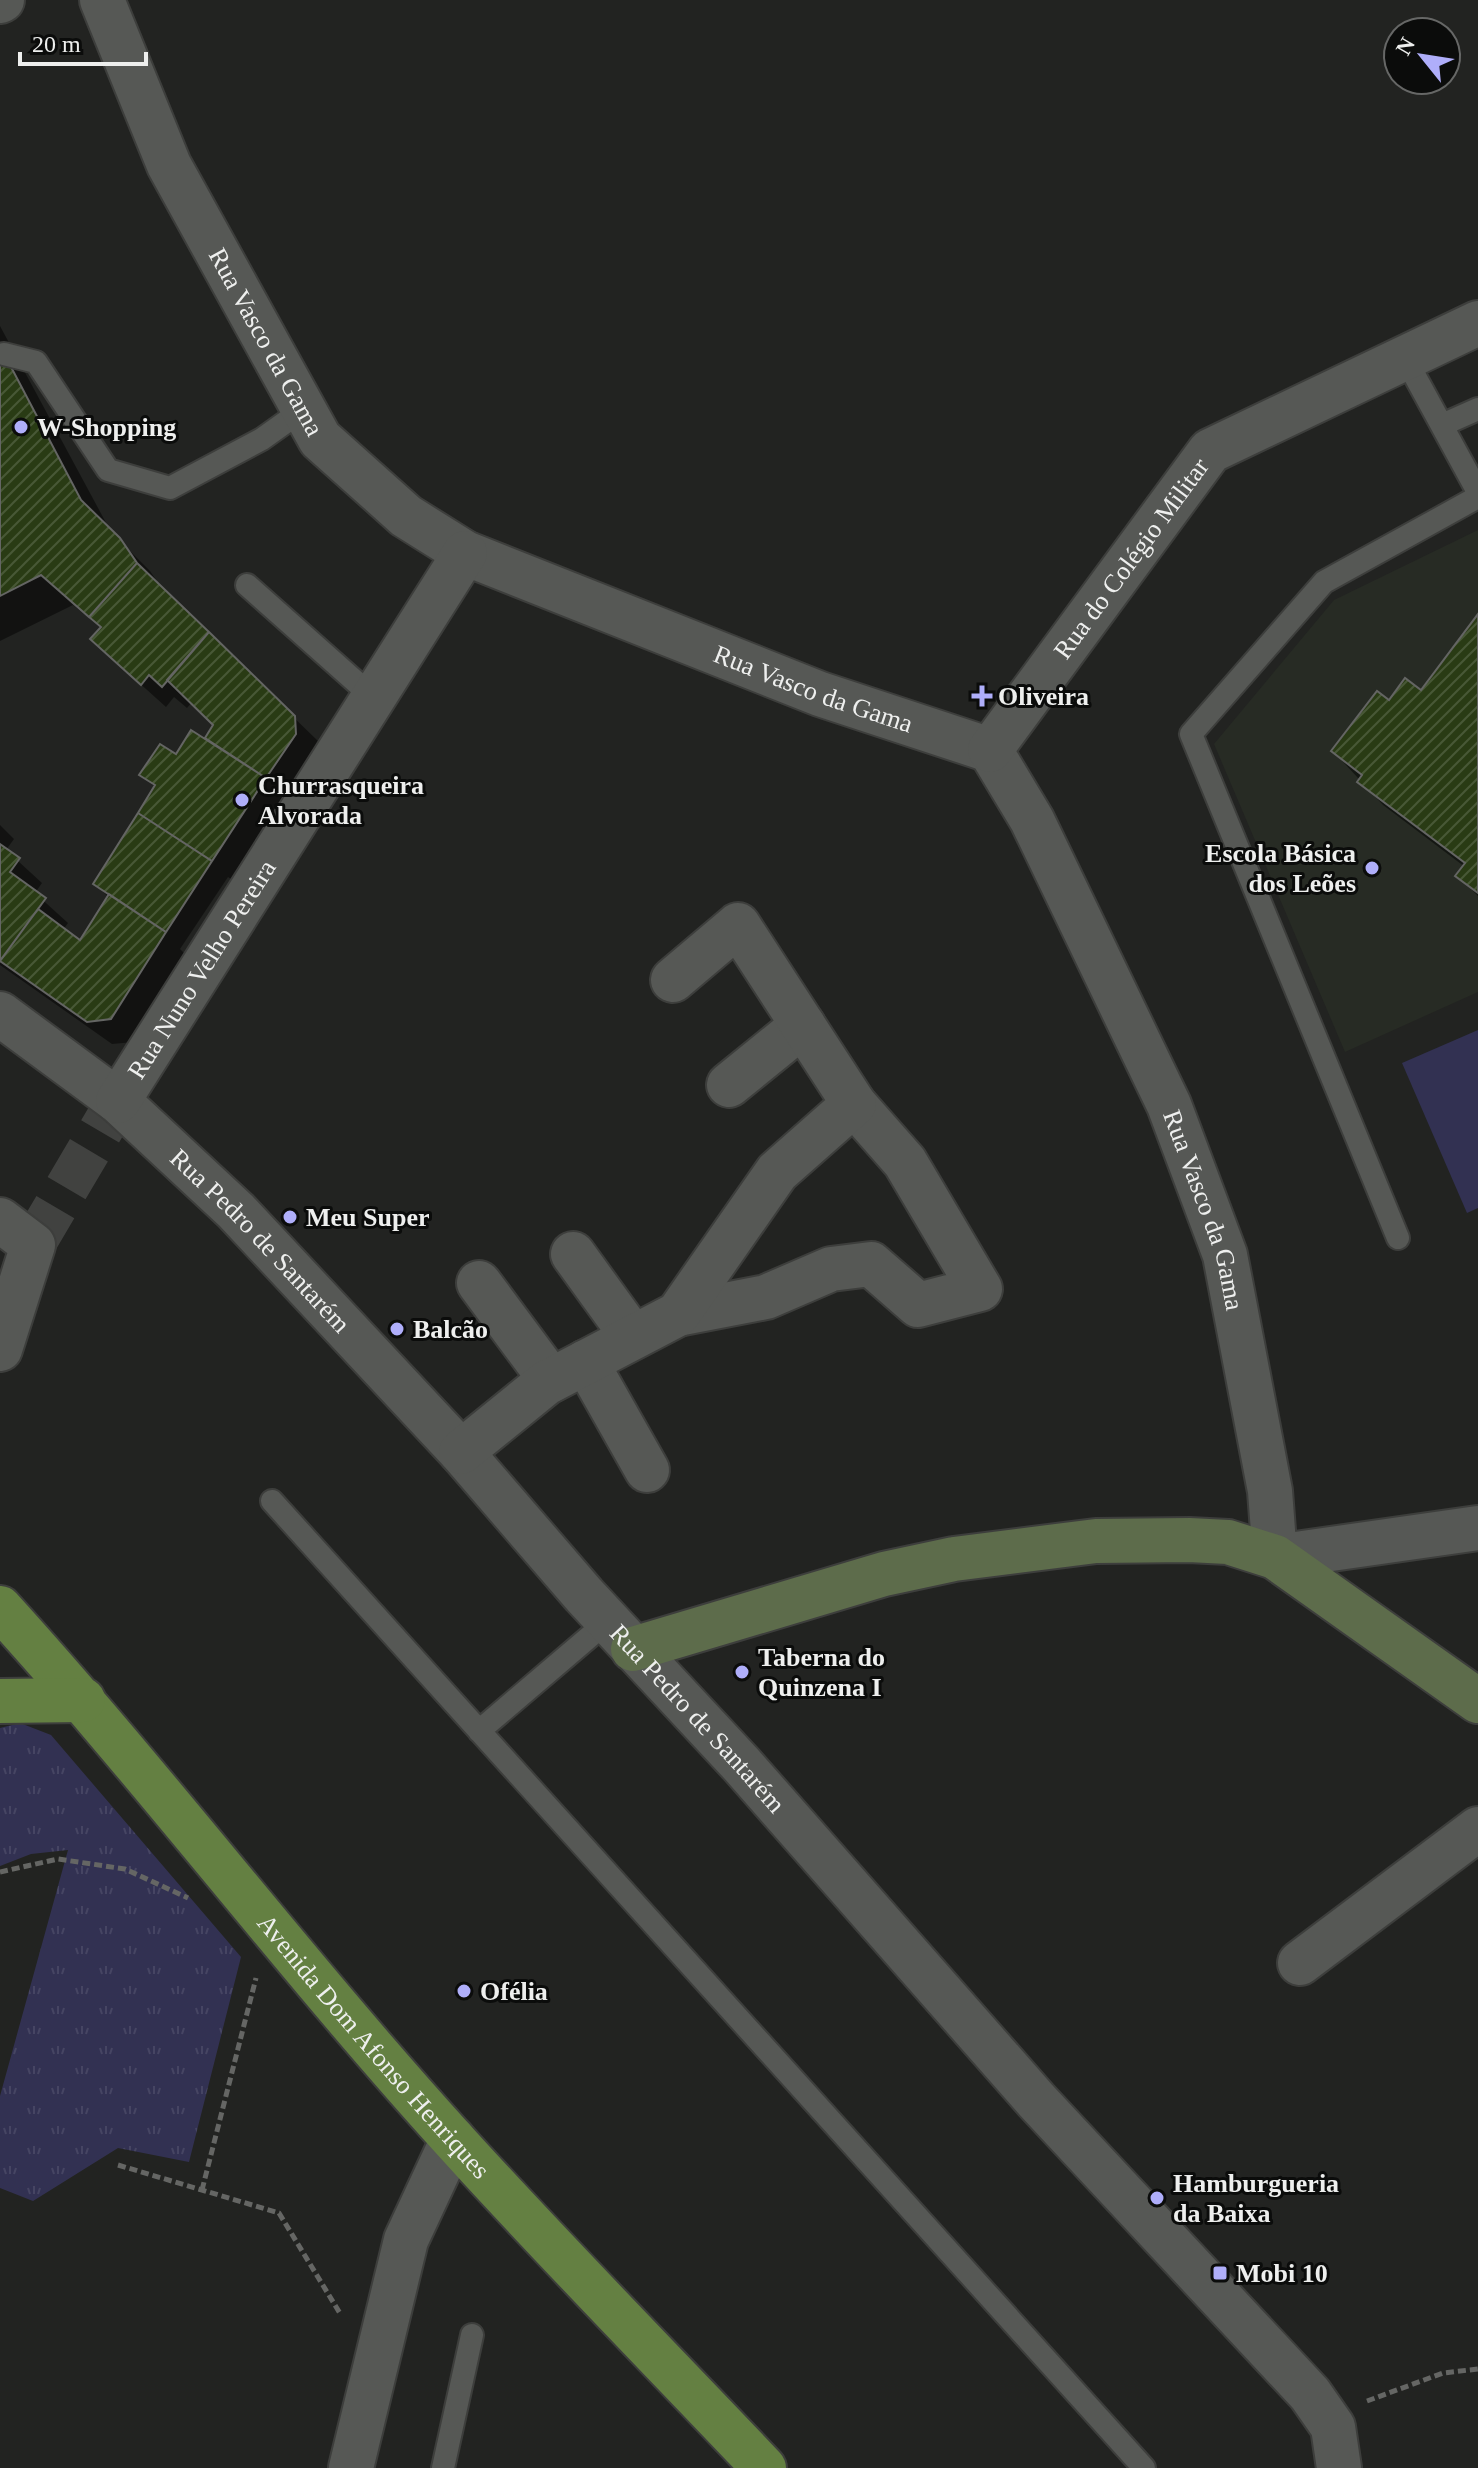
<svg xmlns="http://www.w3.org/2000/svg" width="1478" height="2468" font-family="Georgia,serif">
<defs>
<pattern id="grass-tufts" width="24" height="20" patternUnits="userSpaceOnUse" patternTransform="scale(2)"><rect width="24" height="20" fill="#323152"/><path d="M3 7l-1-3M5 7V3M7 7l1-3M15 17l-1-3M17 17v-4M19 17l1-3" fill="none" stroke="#464563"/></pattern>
<pattern id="building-hatch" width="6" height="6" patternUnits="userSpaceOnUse" patternTransform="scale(2)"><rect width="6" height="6" fill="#293b14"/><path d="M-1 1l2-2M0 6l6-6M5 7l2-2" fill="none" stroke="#485836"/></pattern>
</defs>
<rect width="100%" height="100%" fill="#222321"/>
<path fill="#272b24" d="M1478 530V992L1345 1052 1214 744 1334 600Z"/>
<path fill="url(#grass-tufts)" d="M20 1723 51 1735 241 1957 189 2162 118 2148 33 2201 0 2188V2096L68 1850 31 1854 0 1866V1728Z"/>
<path fill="#323152" d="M1478 1030V1208L1467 1213 1402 1063Z"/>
<path fill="#0007" d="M0 326 111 532 150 571 165 593 318 741V758L237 883 228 877 180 949 188 957 134 1042 112 1044 0 965V825L14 839 6 850 42 883 35 893 68 923 63 930 81 943 109 898 95 883 156 788 142 774 206 741 215 725 192 702 187 708 174 697 166 707 116 662 102 629 73 605 0 641Z
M1478 617V896L1458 876 1465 867 1383 805 1333 751 1390 702 1422 693Z"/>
<path fill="url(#building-hatch)" stroke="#646563" stroke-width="2" d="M0 346 81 500 120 538 137 563 89 617 41 575 0 596Z
M137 563 209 632 162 687 149 675 141 685 90 639 101 627 89 617Z
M1478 614V893L1455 876 1465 863 1357 782 1362 775 1331 751 1377 691 1389 700 1405 678 1421 690Z
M209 632 295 716 296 734 266 778 205 738 213 725 167 680Z
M191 730 266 778 212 861 138 813 155 785 139 775 160 744 176 754Z
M138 813 212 861 166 932 93 884Z
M0 844 20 858 10 872 46 898 0 961Z
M109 894 166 932 111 1019 87 1022 0 961 38 909 80 940Z"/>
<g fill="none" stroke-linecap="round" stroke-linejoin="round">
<path stroke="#414240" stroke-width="44" stroke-dasharray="44 22" stroke-linecap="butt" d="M33 1245 118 1101"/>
<defs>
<path id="lane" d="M4 354 36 362 108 470 170 488 262 439 304 409
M1405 358 1478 492
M1442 425 1478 409
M247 585 374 698
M1398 1238 1191 734 1324 582 1478 497
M272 1501 1144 2468
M479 1731 608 1621
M443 2468 472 2335"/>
<g id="street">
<path id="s1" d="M102 0 169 165 320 439 406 516 465 553 820 694 990 750 1032 820 1169 1105 1225 1255 1270 1491 1275 1557 1478 1528"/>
<path d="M0 1 2 0"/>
<path id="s2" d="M990 750 1210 451 1478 323"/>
<path id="s3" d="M0 1014 118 1101 236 1211 461 1452 584 1595 742 1765 1036 2100 1310 2394 1333 2427 1339 2468"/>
<path d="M729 1085 803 1025"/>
<path id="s4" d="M118 1101 465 553"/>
<path d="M0 1220 33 1245 0 1349"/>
<path d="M573 1254 633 1337"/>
<path d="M479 1283 551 1380"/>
<path d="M678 1314 766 1297 831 1269 871 1264 918 1305 980 1289 905 1162 854 1104"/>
<path d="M586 1362 647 1470"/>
<path d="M461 1452 546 1383 678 1314 777 1172 854 1104 738 925 673 980"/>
<path d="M1300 1963 1478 1829"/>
<path d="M351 2468 406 2240 453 2139"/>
</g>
<path id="secondary" d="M633 1649 884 1574 954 1559 1096 1541 1189 1540 1228 1542 1275 1557 1478 1701"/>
<g id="primary">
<path id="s5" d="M0 1608C156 1780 296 1966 452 2138 553 2250 660 2358 764 2468"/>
<path d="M0 1701 83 1700"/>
</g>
</defs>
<use href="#lane" stroke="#3d3e3c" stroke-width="26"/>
<use href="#street" stroke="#3d3e3c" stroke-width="48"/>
<use href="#secondary" stroke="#3d3e3c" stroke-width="48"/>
<use href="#primary" stroke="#3d3e3c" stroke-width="48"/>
<path stroke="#656664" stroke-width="5" stroke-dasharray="8 4" stroke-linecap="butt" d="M0 1872 58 1859 125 1869 188 1898
M118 2165 279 2213 341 2315
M202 2190 256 1978
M1367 2401 1443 2373 1478 2369"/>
<use href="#lane" stroke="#565855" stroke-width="22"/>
<use href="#street" stroke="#565855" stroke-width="44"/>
<use href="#secondary" stroke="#5d6c4b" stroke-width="44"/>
<use href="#primary" stroke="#648042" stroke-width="44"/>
</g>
<g fill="#afaefa" stroke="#0b0c0b" stroke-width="3">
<circle cx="21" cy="427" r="8"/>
<path d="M978 684h8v8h8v8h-8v8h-8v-8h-8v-8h8z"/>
<circle cx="242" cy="800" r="8"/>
<circle cx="1372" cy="868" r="8"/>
<circle cx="290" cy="1217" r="8"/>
<circle cx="397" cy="1329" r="8"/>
<circle cx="742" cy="1672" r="8"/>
<circle cx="464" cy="1991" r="8"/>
<circle cx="1157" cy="2198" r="8"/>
<rect x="1212" y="2265" width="16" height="16" rx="4"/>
</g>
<g text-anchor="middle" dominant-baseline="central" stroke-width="6" stroke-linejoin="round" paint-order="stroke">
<g font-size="26" fill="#eeefee" stroke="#0b0c0b">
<text stroke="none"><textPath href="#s1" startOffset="380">Rua Vasco da Gama</textPath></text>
<text stroke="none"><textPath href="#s2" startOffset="238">Rua do Colégio Militar</textPath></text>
<text stroke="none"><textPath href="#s1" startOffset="1050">Rua Vasco da Gama</textPath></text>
<text stroke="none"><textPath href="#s4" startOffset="156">Rua Nuno Velho Pereira</textPath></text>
<text stroke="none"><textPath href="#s1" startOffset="1746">Rua Vasco da Gama</textPath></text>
<text stroke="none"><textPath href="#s3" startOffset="346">Rua Pedro de Santarém</textPath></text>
<text stroke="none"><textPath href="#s3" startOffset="994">Rua Pedro de Santarém</textPath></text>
<text stroke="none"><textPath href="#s5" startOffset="576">Avenida Dom Afonso Henriques</textPath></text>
</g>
<g font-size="26" font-weight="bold" fill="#eeefee" stroke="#0b0c0b" text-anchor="start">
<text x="37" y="427">W-Shopping</text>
<text x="998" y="696">Oliveira</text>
<text x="258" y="785">Churrasqueira<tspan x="258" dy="30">Alvorada</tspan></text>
<text x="1356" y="853" text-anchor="end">Escola Básica<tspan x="1356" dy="30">dos Leões</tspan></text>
<text x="306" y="1217">Meu Super</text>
<text x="413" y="1329">Balcão</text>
<text x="758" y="1657">Taberna do<tspan x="758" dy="30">Quinzena I</tspan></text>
<text x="480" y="1991">Ofélia</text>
<text x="1173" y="2183">Hamburgueria<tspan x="1173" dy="30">da Baixa</tspan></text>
<text x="1236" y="2273">Mobi 10</text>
</g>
</g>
<g transform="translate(1422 56) rotate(300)"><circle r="38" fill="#0b0c0b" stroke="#666766" stroke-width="2"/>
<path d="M0-6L14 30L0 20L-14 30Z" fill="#afaefa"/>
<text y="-12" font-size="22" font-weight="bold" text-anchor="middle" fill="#eeefee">N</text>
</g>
<path d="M20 52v12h126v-12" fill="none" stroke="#eeefee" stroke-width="4"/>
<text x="32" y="52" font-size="24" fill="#eeefee" stroke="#0b0c0b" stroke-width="6" paint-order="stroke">20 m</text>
</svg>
